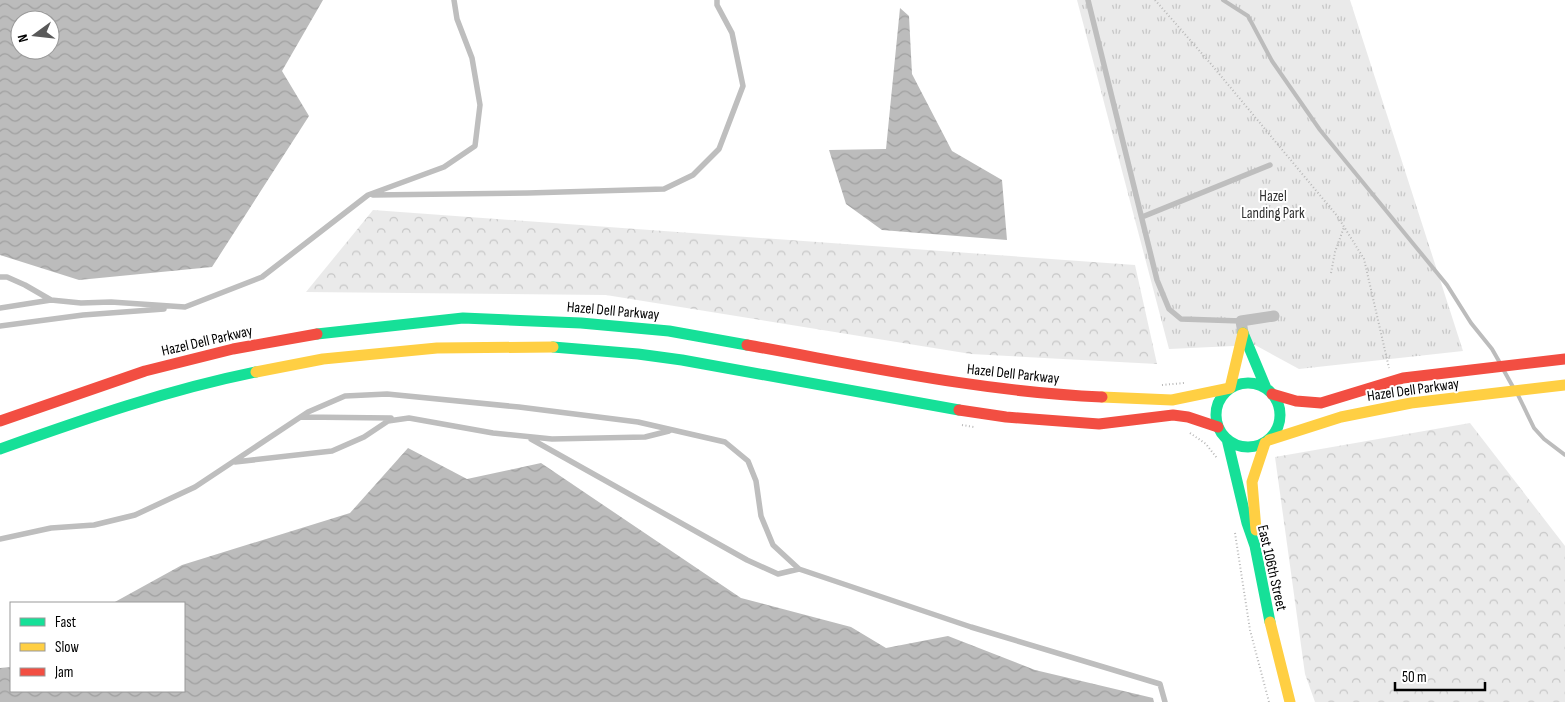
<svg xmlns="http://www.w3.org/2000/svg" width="1565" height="702" font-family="'Sofia Sans Condensed',sans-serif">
<defs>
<pattern id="grass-tufts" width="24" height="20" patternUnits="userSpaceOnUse" patternTransform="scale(1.25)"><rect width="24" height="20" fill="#eaeaea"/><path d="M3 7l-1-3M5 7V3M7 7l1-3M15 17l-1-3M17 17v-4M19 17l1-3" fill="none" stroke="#c7c7c7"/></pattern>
<pattern id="forest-crowns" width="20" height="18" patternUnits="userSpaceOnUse" patternTransform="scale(1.25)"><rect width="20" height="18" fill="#eaeaea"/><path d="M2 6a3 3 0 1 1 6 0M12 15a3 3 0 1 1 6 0" fill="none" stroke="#c7c7c7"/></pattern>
<pattern id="water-waves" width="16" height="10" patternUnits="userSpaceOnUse" patternTransform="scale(1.25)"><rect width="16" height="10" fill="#bcbcbc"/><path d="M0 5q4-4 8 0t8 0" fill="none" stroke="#a0a0a0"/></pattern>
</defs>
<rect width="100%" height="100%" fill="#fff"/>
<path fill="url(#grass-tufts)" d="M1077 0H1350L1463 351 1299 369 1255 345 1169 349Z"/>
<path fill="url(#forest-crowns)" d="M373 210 1135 265 1157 364 971 354 606 295 306 292Z
M1470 423 1565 546V702H1315L1305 674 1275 457Z"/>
<path fill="url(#water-waves)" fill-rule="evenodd" d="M0 0H323L282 71 309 116 212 267 79 280 0 255ZM20 20H50V50H20Z
M900 8 909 16 912 74 952 151 1002 180 1007 240 882 230 846 204 829 150 886 149Z
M408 448 467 479 541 463 741 598 851 627 886 648 948 636 1035 670 1153 698 1154 702H0V668L11 667V691H184V603H113L182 565 350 513Z"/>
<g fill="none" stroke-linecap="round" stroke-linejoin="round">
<path stroke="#bcbcbc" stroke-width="4" d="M1223 0 1248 16 1272 61 1320 130 1447 285 1471 323 1492 349 1500 363
M1503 369 1513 387
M1518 395 1534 428 1544 439 1565 455"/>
<path stroke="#b8b8b8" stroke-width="2" stroke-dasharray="1 2.5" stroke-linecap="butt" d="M1155 0 1211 64 1338 217 1364 259 1389 368
M1331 273 1335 252 1344 227
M571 308 608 311
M1162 385 1184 383
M962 425 974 427
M1190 433 1206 444 1217 458
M1235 533 1250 630 1269 702"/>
<path stroke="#bebebe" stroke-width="5.5" d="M1088 0 1157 280 1169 309 1181 319 1241 321
M373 195 528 193 664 189 693 175 719 149 743 86 732 33 717 5V0
M1142 217 1270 165
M0 277H7L25 285 51 300 81 303 111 302 185 307 262 277 368 195 444 167 475 146 480 105 472 58 457 19 454 0
M0 308 51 300
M0 326 83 315 164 309
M301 417 391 418
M531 439 747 560 778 574 799 569
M235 462 332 451 364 437 388 421 409 418 493 433 552 439 645 437 669 431
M0 539 51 528 94 525 135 515 195 487 308 412 345 396 387 394 519 407 638 422 725 442 748 461 756 481 761 516 773 545 799 569 971 627 1160 684 1165 702"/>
<path stroke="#bebebe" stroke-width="11" d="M1243 333 1241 321 1274 316"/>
<path stroke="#16e098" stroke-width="11" d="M1243 333 1266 388
M317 334 463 318 581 323 669 331 747 345
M553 347 638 354 682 360 959 410
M1216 415a32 32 0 1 1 64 0a32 32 0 1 1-64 0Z
M1227 439 1247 523 1255 546 1270 622
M0 449C85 419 167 390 256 372"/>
<path stroke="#ffcf43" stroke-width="11" d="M256 372 323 359 437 348 553 347
M1102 397 1172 400 1230 388 1243 333
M1269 440 1341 417 1411 403 1565 385
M1256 530 1252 482 1265 443
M1270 622 1290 702"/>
<path stroke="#f24e42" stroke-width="11" d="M747 345C865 366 982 392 1102 397
M1272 394 1296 401 1321 403 1403 378 1565 359
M959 410 1006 417 1099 424 1173 415 1188 417 1218 427
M0 421 145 371 233 349 317 334"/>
</g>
<g text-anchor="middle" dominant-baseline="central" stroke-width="4" stroke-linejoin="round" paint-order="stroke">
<g font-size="15" fill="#303030" stroke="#fff">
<text x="1273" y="196">Hazel<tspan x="1273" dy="17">Landing Park</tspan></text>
</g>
<g font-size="15" fill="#000" stroke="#fff">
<text transform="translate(613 311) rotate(5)">Hazel Dell Parkway</text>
<text transform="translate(207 341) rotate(-13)">Hazel Dell Parkway</text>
<text transform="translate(1013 374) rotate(6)">Hazel Dell Parkway</text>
<text transform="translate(1413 390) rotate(-8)">Hazel Dell Parkway</text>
<text transform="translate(1272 568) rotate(77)">East 106th Street</text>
</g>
</g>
<rect x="10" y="602" width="175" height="90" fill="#ffffff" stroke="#999999"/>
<rect x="20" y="618" width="25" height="8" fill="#16e098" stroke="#999999"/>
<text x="55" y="627" font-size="15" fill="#000000">Fast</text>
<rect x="20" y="643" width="25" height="8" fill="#ffcf43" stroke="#999999"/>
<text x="55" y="652" font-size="15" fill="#000000">Slow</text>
<rect x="20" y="668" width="25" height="8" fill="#f24e42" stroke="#999999"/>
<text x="55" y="677" font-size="15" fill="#000000">Jam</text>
<g transform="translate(35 35) rotate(255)"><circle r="24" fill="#ffffff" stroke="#999999"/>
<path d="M0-4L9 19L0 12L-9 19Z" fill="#595959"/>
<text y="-8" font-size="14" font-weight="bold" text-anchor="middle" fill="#000000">N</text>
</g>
<path d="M1395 682v8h90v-8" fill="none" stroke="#000000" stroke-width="2.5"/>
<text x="1402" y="682" font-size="15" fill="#000000" stroke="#ffffff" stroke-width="4" paint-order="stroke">50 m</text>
</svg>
